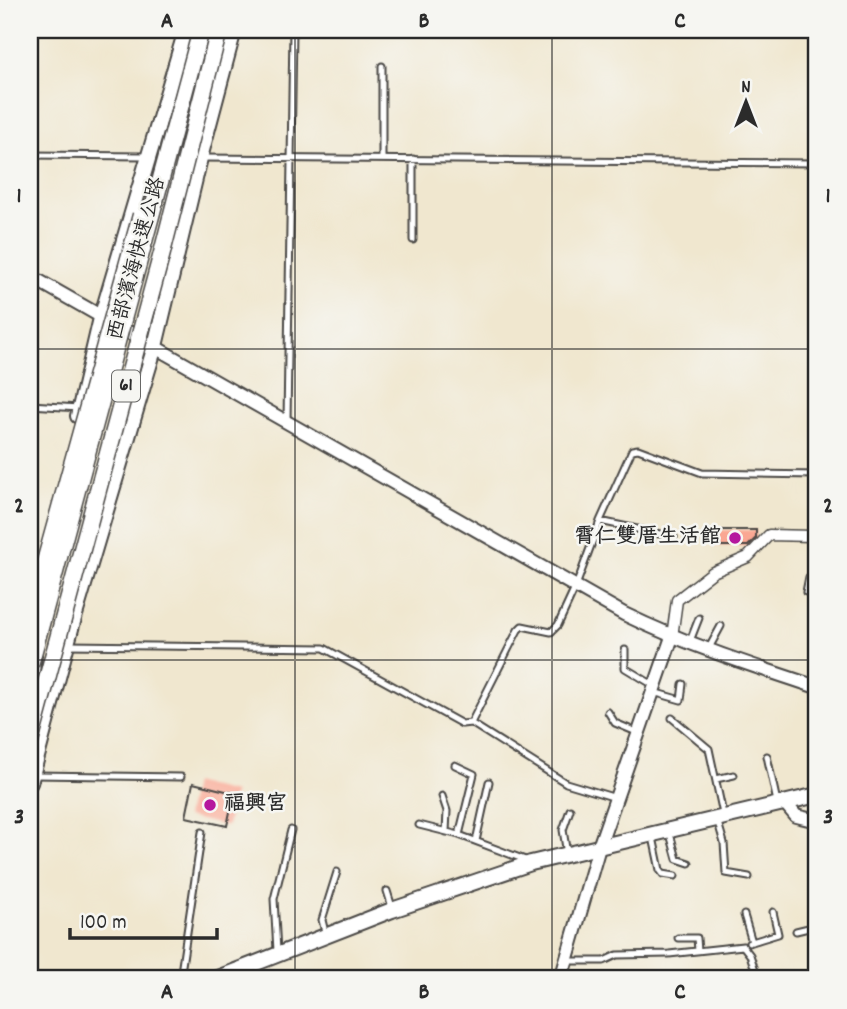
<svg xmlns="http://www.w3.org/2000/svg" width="847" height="1009" font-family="Dekko,'LXGW WenKai TC',sans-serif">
<rect width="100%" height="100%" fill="#f6f6f2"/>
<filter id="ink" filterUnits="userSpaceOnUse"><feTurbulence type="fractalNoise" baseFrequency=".0143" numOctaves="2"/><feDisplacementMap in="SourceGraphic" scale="14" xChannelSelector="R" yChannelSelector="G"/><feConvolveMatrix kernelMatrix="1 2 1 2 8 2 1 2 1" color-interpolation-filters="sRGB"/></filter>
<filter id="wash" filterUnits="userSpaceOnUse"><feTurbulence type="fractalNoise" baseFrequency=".00686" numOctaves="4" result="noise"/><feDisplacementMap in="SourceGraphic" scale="28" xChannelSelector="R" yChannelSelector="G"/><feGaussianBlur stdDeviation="1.57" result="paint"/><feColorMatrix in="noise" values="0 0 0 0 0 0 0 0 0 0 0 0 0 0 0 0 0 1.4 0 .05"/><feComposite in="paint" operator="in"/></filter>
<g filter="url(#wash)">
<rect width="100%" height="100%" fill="#f0e7cf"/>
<g id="blocks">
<path fill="#faa793" d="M714 530H756V538L748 546H714Z
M193 783 234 793 227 826 186 817Z"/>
</g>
</g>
<g filter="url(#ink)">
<use href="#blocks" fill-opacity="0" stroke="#494744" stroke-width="2"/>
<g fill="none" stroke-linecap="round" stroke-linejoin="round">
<defs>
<path id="service" d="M30 155 146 156
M203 158 817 163
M382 158V66
M413 240V159
M30 405 79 408
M287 421 293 30
M600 521 674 537
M812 536 817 516
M809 577 806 592 817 595
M690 641 699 618
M67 645 324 648 462 724 471 723 518 630 522 626 551 632 558 625 576 586 600 521 632 450 638 449 702 473 817 475
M709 648 721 626
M625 650V668L655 686
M653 692 681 700 683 684
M608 712 615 723 639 733
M672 718 709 749 723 814
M471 723 566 783 616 798
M767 756 777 802
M455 765 474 774 459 835
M35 775 181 777
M716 779 734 775
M442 796 447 811 446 832
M717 819 724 843 726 873 749 877
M419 825 459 835 528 861
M669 830 677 859 689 863
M653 837 660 870 663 874 675 876
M476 841 489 782
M567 854 563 830 570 810
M387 891 392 907
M744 915 752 942 749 943
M796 931 817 926
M326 936 322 920 337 872
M678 938H697L698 951
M752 942 778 934 773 912
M277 951 274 899 291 830
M30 959 34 979
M566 961H604L617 955 669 954 743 946 750 955 758 979
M180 979 202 832"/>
<path id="minor" d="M672 637 677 600 713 572 748 557 769 535 812 536"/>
<path id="tertiary" d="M30 276 624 614C688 645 750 665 817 687
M785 803 796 816 817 821
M561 979 599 847 672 637"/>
<path id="secondary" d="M78 416 101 318 186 30
M30 688 34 655
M30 783 72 625 155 346 200 158 234 30
M215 979 392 910 531 863 817 795"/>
</defs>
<use href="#service" stroke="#494744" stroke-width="9"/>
<use href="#minor" stroke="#494744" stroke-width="13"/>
<use href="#tertiary" stroke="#494744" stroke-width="16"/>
<use href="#secondary" stroke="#494744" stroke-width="18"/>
<use href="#service" stroke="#fff" stroke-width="5"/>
<use href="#minor" stroke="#fff" stroke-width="10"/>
<use href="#tertiary" stroke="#fff" stroke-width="12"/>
<use href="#secondary" stroke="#fff" stroke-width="14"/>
<defs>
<path id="trunk-bridge" d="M30 616 141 215
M30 665 201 30
M30 742 162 253 219 30"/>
</defs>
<use href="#trunk-bridge" stroke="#494744" stroke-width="19" stroke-linecap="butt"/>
<use href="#trunk-bridge" stroke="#fff" stroke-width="16"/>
</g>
</g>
<path fill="none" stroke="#2b2b2b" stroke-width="2" stroke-opacity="0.55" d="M295 30V979M552 30V979M30 349H817M30 660H817"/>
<g fill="#b5179e" stroke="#f6f6f2" stroke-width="2.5">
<circle cx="735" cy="538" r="7"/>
<circle cx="210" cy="805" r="7"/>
</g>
<g text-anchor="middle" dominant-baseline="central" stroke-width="5" stroke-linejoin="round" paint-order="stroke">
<rect fill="#f6f6f2" stroke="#686867" stroke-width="2" x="112" y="370.5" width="28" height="31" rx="5"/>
<g font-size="19" font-weight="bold" fill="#2b2b2b">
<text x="126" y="386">61</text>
</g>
<g font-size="21" fill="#2b2b2b" stroke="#f6f6f2">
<text transform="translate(138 259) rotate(-75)">西部濱海快速公路</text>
</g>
<g font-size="21" font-weight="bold" fill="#2b2b2b" stroke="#f6f6f2" text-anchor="end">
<text x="721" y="538">霄仁雙厝生活館</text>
<text x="224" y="805" text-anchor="start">福興宮</text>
</g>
</g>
<rect width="847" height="1009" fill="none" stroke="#f6f6f2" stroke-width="77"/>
<g transform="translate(746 102)" stroke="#f6f6f2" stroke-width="5" paint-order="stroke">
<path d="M0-5L12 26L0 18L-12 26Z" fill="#2b2b2b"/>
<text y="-10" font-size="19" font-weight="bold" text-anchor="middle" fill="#2b2b2b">N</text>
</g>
<path d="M70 928v10h147v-10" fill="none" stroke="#2b2b2b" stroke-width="3.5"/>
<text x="80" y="928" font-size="21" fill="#2b2b2b" stroke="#f6f6f2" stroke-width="5" paint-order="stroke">100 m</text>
<rect x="38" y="38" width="770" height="932" fill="none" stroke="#2b2b2b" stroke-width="2.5"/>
<g font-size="23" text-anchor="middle" font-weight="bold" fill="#2b2b2b">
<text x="167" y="27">A</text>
<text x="424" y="27">B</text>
<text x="680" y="27">C</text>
<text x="19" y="202">1</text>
<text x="828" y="202">1</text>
<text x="19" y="512">2</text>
<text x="828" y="512">2</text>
<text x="19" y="823">3</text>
<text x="828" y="823">3</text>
<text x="167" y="998">A</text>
<text x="424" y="998">B</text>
<text x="680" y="998">C</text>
</g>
</svg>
